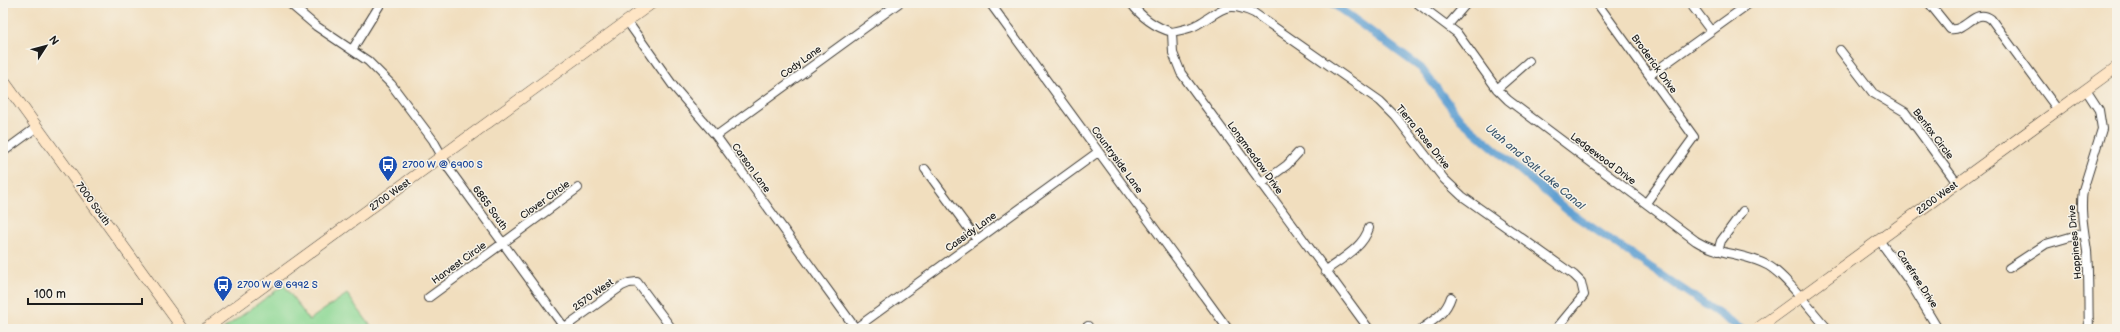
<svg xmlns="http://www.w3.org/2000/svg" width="2120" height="332" font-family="'Balsamiq Sans',sans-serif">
<rect width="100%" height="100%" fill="#f7f3e8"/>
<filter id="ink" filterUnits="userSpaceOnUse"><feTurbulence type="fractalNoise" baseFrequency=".025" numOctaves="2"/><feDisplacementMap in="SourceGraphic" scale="8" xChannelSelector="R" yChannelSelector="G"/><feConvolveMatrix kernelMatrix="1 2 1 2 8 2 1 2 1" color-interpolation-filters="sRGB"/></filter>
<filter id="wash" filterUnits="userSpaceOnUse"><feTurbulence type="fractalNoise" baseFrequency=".012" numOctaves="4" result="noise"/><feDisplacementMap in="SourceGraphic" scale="16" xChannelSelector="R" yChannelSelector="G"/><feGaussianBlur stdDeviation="0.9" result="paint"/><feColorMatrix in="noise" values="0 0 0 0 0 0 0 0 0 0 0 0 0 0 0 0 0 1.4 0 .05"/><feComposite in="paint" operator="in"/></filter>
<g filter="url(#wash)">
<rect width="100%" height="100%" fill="#f1debe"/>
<path fill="#8ed895" stroke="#557a58" d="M284 285 309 320 347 294 373 329H223Z"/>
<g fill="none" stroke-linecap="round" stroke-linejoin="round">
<path stroke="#60a0d2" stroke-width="8" d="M1332 3 1421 68 1461 120 1568 211 1741 329"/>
</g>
</g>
<g filter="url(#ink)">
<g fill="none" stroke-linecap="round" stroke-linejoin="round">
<defs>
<path id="street" d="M289 3 316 26 368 61 391 84 433 140 449 169 564 327
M990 3 1228 329
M1131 3C1142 18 1154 27 1172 32L1173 53 1181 73 1369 329
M1417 3 1457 33 1497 89 1508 100 1696 241C1718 255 1746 253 1769 266 1787 277 1812 312 1828 329
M1597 3 1694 137 1646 203
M1690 3 1711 31
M1929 3 1950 29C1966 32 1975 7 1991 19L2058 110
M627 21 674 87 716 136 856 329
M1448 25 1467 3
M1172 32C1181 30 1190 29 1198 24 1222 10 1226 0 1254 13L1380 101 1396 117 1444 179 1462 196 1574 275 1581 282 1584 295 1556 329
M352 50 381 3
M1840 50 1873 93 1905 112 1957 183
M1650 75 1750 3
M1497 89 1529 61
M2086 90 2099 110 2102 129 2083 190C2080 211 2084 230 2087 251 2089 277 2088 303 2089 329
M716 136 899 3
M3 152 37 127
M925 169 977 240
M1261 184 1287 165 1298 153
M1879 240 1909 281 1938 329
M1718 251 1721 241 1743 211
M2009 268 2046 244 2084 233
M1325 271C1341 259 1363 248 1369 228
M428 298 578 188
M856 328 1098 152
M562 329 622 286 629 283 637 282 672 329
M1084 329 1088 326
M1421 329C1434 320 1446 313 1451 297"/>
<path id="secondary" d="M3 80 183 329
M205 329 652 3
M1757 329 2117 67"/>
</defs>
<use href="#street" stroke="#3c3934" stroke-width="10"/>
<use href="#secondary" stroke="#3c3934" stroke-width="12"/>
<use href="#street" stroke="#fff" stroke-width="8"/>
<use href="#secondary" stroke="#fee5c5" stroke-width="11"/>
</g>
</g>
<defs>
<symbol id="bus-pin" viewBox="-11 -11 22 30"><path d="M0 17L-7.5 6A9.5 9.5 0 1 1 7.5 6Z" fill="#1a4fb4" stroke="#f7f3e8"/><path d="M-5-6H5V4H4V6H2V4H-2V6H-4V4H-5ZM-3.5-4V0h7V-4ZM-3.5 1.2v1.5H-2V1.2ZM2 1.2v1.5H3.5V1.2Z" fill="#fff"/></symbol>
</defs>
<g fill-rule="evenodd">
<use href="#bus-pin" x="377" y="154" width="22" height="30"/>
<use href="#bus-pin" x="212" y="274" width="22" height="30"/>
</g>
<g text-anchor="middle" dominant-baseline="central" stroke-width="3" stroke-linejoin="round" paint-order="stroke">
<g font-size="10" fill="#1c1c1c" stroke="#f7f3e8">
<text transform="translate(801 62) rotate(-36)">Cody Lane</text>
<text transform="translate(1654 64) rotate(54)">Broderick Drive</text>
<text transform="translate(1933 134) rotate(53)">Benfox Circle</text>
<text transform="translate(1423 137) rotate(51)">Tierra Rose Drive</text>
<text transform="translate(1255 158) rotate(54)">Longmeadow Drive</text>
<text transform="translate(1603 159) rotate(37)">Ledgewood Drive</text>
<text transform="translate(1117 160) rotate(54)">Countryside Lane</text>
<text transform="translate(751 168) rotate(54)">Carson Lane</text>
<text transform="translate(390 195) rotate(-36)">2700 West</text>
<text transform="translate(1937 198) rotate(-36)">2200 West</text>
<text transform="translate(545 200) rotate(-36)">Clover Circle</text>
<text transform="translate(93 204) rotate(54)">7000 South</text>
<text transform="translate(490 208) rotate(54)">6865 South</text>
<text transform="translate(971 232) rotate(-36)">Cassidy Lane</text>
<text transform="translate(2075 242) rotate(-95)">Happiness Drive</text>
<text transform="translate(459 263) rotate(-36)">Harvest Circle</text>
<text transform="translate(1917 279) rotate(57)">Carefree Drive</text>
<text transform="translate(593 295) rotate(-36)">2570 West</text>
</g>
<g font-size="10" fill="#164399" stroke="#f7f3e8" text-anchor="start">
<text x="402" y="165">2700 W @ 6900 S</text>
<text x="237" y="285">2700 W @ 6992 S</text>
</g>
<g font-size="11" font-style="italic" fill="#3b576e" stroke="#f7f3e8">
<text transform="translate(1535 167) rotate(40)">Utah and Salt Lake Canal</text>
</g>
</g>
<rect width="2120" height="332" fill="none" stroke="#f7f3e8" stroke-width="16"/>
<g transform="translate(46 46) rotate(54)" stroke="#f7f3e8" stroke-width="3" paint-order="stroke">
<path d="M0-3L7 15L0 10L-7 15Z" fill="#1c1c1c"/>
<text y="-6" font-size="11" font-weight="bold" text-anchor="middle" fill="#1c1c1c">N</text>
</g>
<path d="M28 298v6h114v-6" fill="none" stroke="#1c1c1c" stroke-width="2"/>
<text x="34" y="298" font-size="12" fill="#1c1c1c" stroke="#f7f3e8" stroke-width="3" paint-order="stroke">100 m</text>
</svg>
